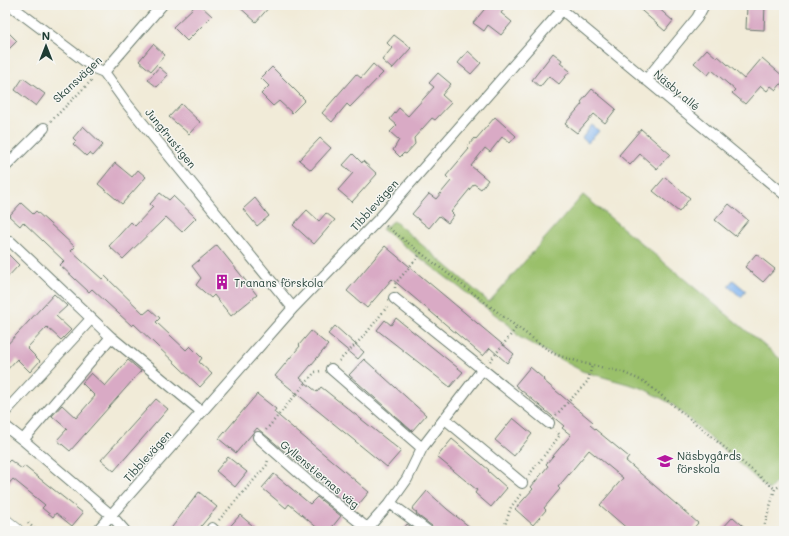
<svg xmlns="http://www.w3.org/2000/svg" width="789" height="536" font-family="Mali,sans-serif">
<rect width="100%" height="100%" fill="#f6f6f2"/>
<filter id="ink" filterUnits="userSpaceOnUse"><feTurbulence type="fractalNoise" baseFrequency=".025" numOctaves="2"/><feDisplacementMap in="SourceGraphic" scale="8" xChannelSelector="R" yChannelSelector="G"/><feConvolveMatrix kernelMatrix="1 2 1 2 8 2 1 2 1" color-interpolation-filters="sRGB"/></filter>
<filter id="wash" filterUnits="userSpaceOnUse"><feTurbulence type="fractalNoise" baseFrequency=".012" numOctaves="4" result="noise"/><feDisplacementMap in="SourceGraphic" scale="16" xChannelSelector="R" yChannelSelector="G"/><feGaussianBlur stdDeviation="0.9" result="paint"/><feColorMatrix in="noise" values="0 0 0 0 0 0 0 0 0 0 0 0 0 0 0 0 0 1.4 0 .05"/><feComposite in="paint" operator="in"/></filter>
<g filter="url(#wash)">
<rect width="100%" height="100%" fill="#f1ebd8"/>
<path fill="#9ac06b" stroke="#5c7e50" d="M583 195 784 362V473L769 490 672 404 642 388 582 371 519 337 509 325 382 229 394 221 489 302Z"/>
<path fill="#84b6f1" stroke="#527a92" d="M592 125 599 131 588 143 582 138Z
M733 280 746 291 741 297 728 286Z"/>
<g id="blocks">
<path fill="#d9aac5" d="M196 5H200L212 16 187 41 173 27Z
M237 5H271L256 22Z
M488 5H507L501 13 512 22 501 35 488 25 484 31 473 23Z
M635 5H655L673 21 665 31Z
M747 5H765L764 30 746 29Z
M5 29 17 41 5 53Z
M394 35 411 48 392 69 382 60 392 48 387 43Z
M153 44 165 55 151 71 139 61Z
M707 49 717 58 718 56 744 79 762 58 784 77V80L776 90 771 86 767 91 761 86 745 104 732 93 735 90 712 70 708 75 694 63Z
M468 51 481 63 471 74 458 63Z
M553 53 562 60 560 63 570 71 559 84 549 76 540 87 532 80Z
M373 64 383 73 350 107 347 104 332 122 322 113 356 74 361 78Z
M159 67 168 75 157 87 148 80Z
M272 67 305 100 292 113 279 101 273 106 261 94 269 86 261 78Z
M438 73 451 84 442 95 451 103 435 120 432 118 414 138 415 144 406 154 404 153 400 157 393 150 399 140 390 132 397 125 390 119 399 108 408 116 434 87 429 83Z
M23 78 45 94 36 106 15 90Z
M592 89 616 109 605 123 594 114 577 133 565 124 582 104 581 102Z
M181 104 200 122 189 134 169 117Z
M495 117 516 136 510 143 502 137 490 152 485 148 471 166 488 180 481 189 474 184 451 212 454 215 448 223 439 216 429 228 412 214 429 194 436 199 451 181 446 176 469 149 467 147 475 138 476 139Z
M83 126 103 145 93 156 89 153 86 156 73 144 76 141 73 138Z
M641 129 670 154 657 169 640 154 630 165 619 155Z
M320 138 331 148 311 170 299 160Z
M353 154 362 163 363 161 377 174 352 202 338 190 353 173 343 165Z
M115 163 132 177 138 170 146 177 122 204 98 184Z
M665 177 690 198 679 212 653 191Z
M160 193 169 200 173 196 196 218 182 232 166 217 123 259 109 246 131 222 135 226 153 207 150 204Z
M255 198 269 216 257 226 243 209Z
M21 203 33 214 36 211 75 247 71 251 102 279 105 276 144 314 150 309 160 318 156 322 186 350 190 346 202 358 199 362 212 374 200 387 134 324 132 326 92 289 89 292 60 265 64 261 23 222 20 226 9 216Z
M729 204 748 220 735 236 715 220Z
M307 210 319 221 326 213 335 220 314 244 293 225Z
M217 245 257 295 231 316 214 295 211 298 196 285 201 278 192 266Z
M385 246 514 354 507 363 490 348 483 356 392 279 367 308 347 291Z
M5 251 19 265 5 280Z
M756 254 775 269 763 282 745 267Z
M54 294 67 306 56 316 71 330 61 340 47 327 27 348 40 361 30 372 17 359 5 372V347Z
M396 318 463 372 450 387 377 330 385 320 391 325Z
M335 326 364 352 358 359 328 334Z
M311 331 328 345 300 378 317 392 321 387 401 451 387 467 275 376 300 346 299 345Z
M364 359 426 415 412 431 349 375Z
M128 360 141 371 70 451 57 440 67 429 52 416 62 405 76 418 95 396 82 383 91 373 105 386Z
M530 367 544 379 543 380 593 422 590 425 629 457 626 461 698 523 691 531H630L600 505 623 478 589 450 558 487 560 489 544 508 546 510 533 525 515 509 533 489 531 487 548 466 546 464 571 435 562 428 564 426 515 385Z
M257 394 276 409 274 412 369 492 354 510 325 487 326 486 257 428 236 453 219 439Z
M156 399 168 409 114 471 101 460Z
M513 418 532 434 514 456 495 440Z
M452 439 489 470 488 471 507 488 491 507 475 493 477 490 437 457Z
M228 457 247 472 235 487 216 471Z
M10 460 22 469 24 466 83 513 72 526 56 513 53 517 42 508 45 505 13 479 5 488V465Z
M274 474 310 504 317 497 341 516 329 531H321L289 504 286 508 262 488Z
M427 491 447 509 475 531H434L432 526 416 514 417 513 412 509Z
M199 492 217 507 197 531H169Z
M240 515 259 531H226Z
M733 517 749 531H720Z
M407 524 417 531H402Z"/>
</g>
</g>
<g filter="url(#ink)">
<use href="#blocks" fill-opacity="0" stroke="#687a6d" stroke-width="1"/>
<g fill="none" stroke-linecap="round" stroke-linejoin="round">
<defs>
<path id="street" d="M10 5 94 68 104 72 127 104 293 308
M556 5 784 194
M104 72 162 5
M646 80 697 18 704 5
M5 167 44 128
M5 242H11L111 337 202 412
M394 298 549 423
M331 369 422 448
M5 412 91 319
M445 419 522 483
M5 426 23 440 111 515 125 531
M258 437 315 487 367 528
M23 440 111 337
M390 503 428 531
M212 528 215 531
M97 531 293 308 378 220 562 10
M365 531 390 503 407 479 422 448 482 370"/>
<path id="secondary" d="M5 522 16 531"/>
</defs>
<use href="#street" stroke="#687a6d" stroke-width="12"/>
<use href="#secondary" stroke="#687a6d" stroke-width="16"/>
<path stroke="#687a6d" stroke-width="2.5" stroke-dasharray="1 3" stroke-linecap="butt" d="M51 121 93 79
M386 226 517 327 554 354 583 363 622 372 645 382 775 489
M395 288V284L422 252
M339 361 364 336 387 307
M490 361 517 327
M556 415 588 381 592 365
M266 430 315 372 321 371
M529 475 560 435 556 431
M219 520 267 465 268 459
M28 523 37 531
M503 531 511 507 521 494
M760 531 764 527 775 489 784 483"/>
<use href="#street" stroke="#fff" stroke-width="10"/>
<use href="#secondary" stroke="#fff" stroke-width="15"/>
</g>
</g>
<defs>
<symbol id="building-bare" viewBox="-9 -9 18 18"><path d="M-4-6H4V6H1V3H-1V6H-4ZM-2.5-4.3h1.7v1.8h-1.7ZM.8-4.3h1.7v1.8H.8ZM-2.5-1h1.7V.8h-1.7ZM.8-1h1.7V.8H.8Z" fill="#b5179e" stroke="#f6f6f2" stroke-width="2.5" paint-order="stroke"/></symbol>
<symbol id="school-bare" viewBox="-9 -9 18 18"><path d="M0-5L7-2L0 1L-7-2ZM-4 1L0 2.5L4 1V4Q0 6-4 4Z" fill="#b5179e" stroke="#f6f6f2" stroke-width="2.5" paint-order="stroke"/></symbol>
</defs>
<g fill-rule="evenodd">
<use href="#building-bare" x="211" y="271" width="22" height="22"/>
<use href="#school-bare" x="654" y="450" width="22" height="22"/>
</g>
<g text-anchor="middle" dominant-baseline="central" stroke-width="3" stroke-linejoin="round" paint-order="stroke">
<g font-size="11" fill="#1f3d34" stroke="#f6f6f2">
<text transform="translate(77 79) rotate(-43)">Skansvägen</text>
<text transform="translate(677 90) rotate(40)">Näsby allé</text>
<text transform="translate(171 138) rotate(51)">Jungfrustigen</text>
<text transform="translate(374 205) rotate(-48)">Tibblevägen</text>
<text transform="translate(147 456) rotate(-48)">Tibblevägen</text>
<text transform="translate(320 474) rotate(40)">Gyllenstiernas väg</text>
</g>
<g font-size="11" fill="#1f3d34" stroke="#f6f6f2" text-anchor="start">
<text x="234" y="282">Tranans förskola</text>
<text x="677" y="455">Näsbygårds<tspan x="677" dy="13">förskola</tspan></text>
</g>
</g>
<rect width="789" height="536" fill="none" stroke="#f6f6f2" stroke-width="20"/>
<g transform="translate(46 46)" stroke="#f6f6f2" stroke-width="3" paint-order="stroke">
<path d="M0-3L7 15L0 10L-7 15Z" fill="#1f3d34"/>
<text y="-6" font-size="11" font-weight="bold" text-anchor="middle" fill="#1f3d34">N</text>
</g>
</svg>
